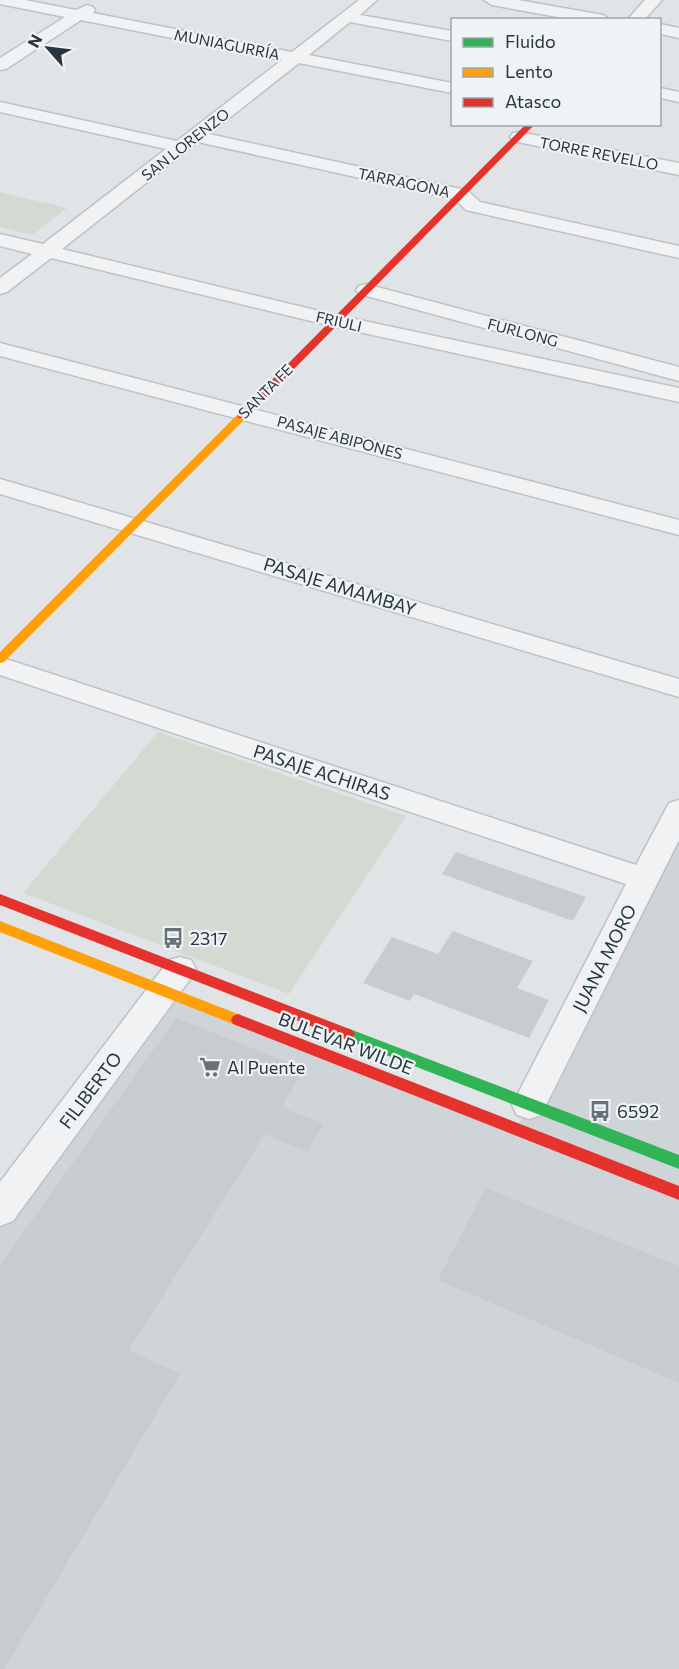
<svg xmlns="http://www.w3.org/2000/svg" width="679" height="1669" font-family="Commissioner,sans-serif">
<rect width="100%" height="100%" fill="#e1e4e6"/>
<path fill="#cfd4d9" d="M679 810V1669H0V1210L164 991 516 1129Z"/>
<path fill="#d3dad1" d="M0 192 67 208 32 235 0 227Z
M158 732 406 816 289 994 23 893Z"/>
<path fill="#c9ccce" d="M456 852 586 897 573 921 442 874Z
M453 931 533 961 517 988 549 1000 529 1038 414 994 410 1001 363 983 392 937 438 954Z
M176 1018 305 1069 281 1107 324 1124 307 1152 265 1134 129 1350 180 1374 4 1669H0V1265Z
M485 1188 679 1266V1383L438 1280Z"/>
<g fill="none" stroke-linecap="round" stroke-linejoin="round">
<defs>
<path id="street" d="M0 0H25L76 10 87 5 93 7 95 10 93 13 292 52 359 0H377L360 15 452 31V41L350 22 309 55 452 83V93L299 63 209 134 461 189 468 191 480 202 679 246V258L466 210 455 199 198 142 62 249 336 315 679 388V402L336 327 51 258 7 292 0 294V278L32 254 0 246V234L43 244 166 149 0 112V102L177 141 282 60 81 20 6 69 0 70V58L65 17 0 4Z
M484 0H518L603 15 611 20H574L492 5Z
M645 0H662L644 20H627Z
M660 24 679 28V38L660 34Z
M660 88 679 92V102L660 98Z
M519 132 679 163V175L513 141 510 137 513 133Z
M366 284 679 367V381L359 294 356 290 359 286Z
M0 343 679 520V535L0 356Z
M0 479 679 679V697L0 494Z
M0 657 636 865 669 803 679 800V840L541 1115 529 1119 517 1115 512 1105 626 884 0 675Z
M180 957 191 960 196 969 191 978 13 1221 0 1226V1182L169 960Z"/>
</defs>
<use href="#street" stroke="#bfc2c4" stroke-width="3"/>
<use href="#street" fill="#f1f2f3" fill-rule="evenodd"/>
<path fill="#30b455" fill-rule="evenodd" d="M347 1028 679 1155V1169L342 1038 339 1034 342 1030Z"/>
<path fill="#ff9f0a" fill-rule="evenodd" d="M242 413 246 414V418L4 662 0 663V652L238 414Z
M0 921 243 1016 245 1020 243 1024 238 1026 233 1024 0 932Z"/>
<path fill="#e5322d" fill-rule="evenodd" d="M526 124H535L246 418H238V414Z
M0 894 352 1030 355 1034 352 1038 347 1040 342 1038 0 905Z
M238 1014 679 1186V1200L233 1024 231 1020 233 1016Z"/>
</g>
<defs>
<symbol id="bus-bare" viewBox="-9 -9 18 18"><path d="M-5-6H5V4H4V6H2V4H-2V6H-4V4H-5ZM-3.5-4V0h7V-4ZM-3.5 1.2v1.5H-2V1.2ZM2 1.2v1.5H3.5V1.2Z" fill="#697279" stroke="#eef3f6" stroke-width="2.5" paint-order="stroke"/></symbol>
<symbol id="supermarket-bare" viewBox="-9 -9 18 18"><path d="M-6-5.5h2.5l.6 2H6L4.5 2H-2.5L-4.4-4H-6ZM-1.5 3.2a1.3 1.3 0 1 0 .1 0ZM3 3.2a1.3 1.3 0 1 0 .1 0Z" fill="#697279" stroke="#eef3f6" stroke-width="2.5" paint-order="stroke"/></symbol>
</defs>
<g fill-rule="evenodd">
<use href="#bus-bare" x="158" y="923" width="30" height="30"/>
<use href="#supermarket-bare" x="195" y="1052" width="30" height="30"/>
<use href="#bus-bare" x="585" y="1096" width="30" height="30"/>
</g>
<g text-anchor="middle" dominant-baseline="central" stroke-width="4.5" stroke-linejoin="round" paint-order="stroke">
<g font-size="15" fill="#28353f" stroke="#eef3f6">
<text transform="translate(227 44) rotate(11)">MUNIAGURRÍA</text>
<text transform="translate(185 144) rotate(-38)">SAN LORENZO</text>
<text transform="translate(599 153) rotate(11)">TORRE REVELLO</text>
<text transform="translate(404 182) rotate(12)">TARRAGONA</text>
<text transform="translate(339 321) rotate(13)">FRIULI</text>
<text transform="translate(523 332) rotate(15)">FURLONG</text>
<text transform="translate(265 391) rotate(-45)">SANTA FE</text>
<text transform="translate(340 437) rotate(15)">PASAJE ABIPONES</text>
</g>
<g font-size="18" fill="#28353f" stroke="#eef3f6">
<text transform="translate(340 586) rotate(17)">PASAJE AMAMBAY</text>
<text transform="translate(322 772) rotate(18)">PASAJE ACHIRAS</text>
<text transform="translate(604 958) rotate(-63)">JUANA MORO</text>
<text transform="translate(346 1043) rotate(21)">BULEVAR WILDE</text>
<text transform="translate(90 1090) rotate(-53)">FILIBERTO</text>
</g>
<g font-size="18" fill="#28353f" stroke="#eef3f6" text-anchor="start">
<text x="190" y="938">2317</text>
<text x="227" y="1067">Al Puente</text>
<text x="617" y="1111">6592</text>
</g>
</g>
<rect x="451" y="18" width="210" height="108" fill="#eef3f6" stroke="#9fa7ad" stroke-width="1.5"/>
<rect x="463" y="38" width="30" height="9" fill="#30b455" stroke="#9fa7ad" stroke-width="1.5"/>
<text x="505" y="48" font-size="18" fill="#28353f">Fluido</text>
<rect x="463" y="68" width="30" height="9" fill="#ff9f0a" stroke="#9fa7ad" stroke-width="1.5"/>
<text x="505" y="78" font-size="18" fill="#28353f">Lento</text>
<rect x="463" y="98" width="30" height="9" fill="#e5322d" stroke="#9fa7ad" stroke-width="1.5"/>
<text x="505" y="108" font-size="18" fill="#28353f">Atasco</text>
<g transform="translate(48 48) rotate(298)" stroke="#eef3f6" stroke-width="4.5" paint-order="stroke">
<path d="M0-4.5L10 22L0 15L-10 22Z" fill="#28353f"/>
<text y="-9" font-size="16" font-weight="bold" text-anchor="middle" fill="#28353f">N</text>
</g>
</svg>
